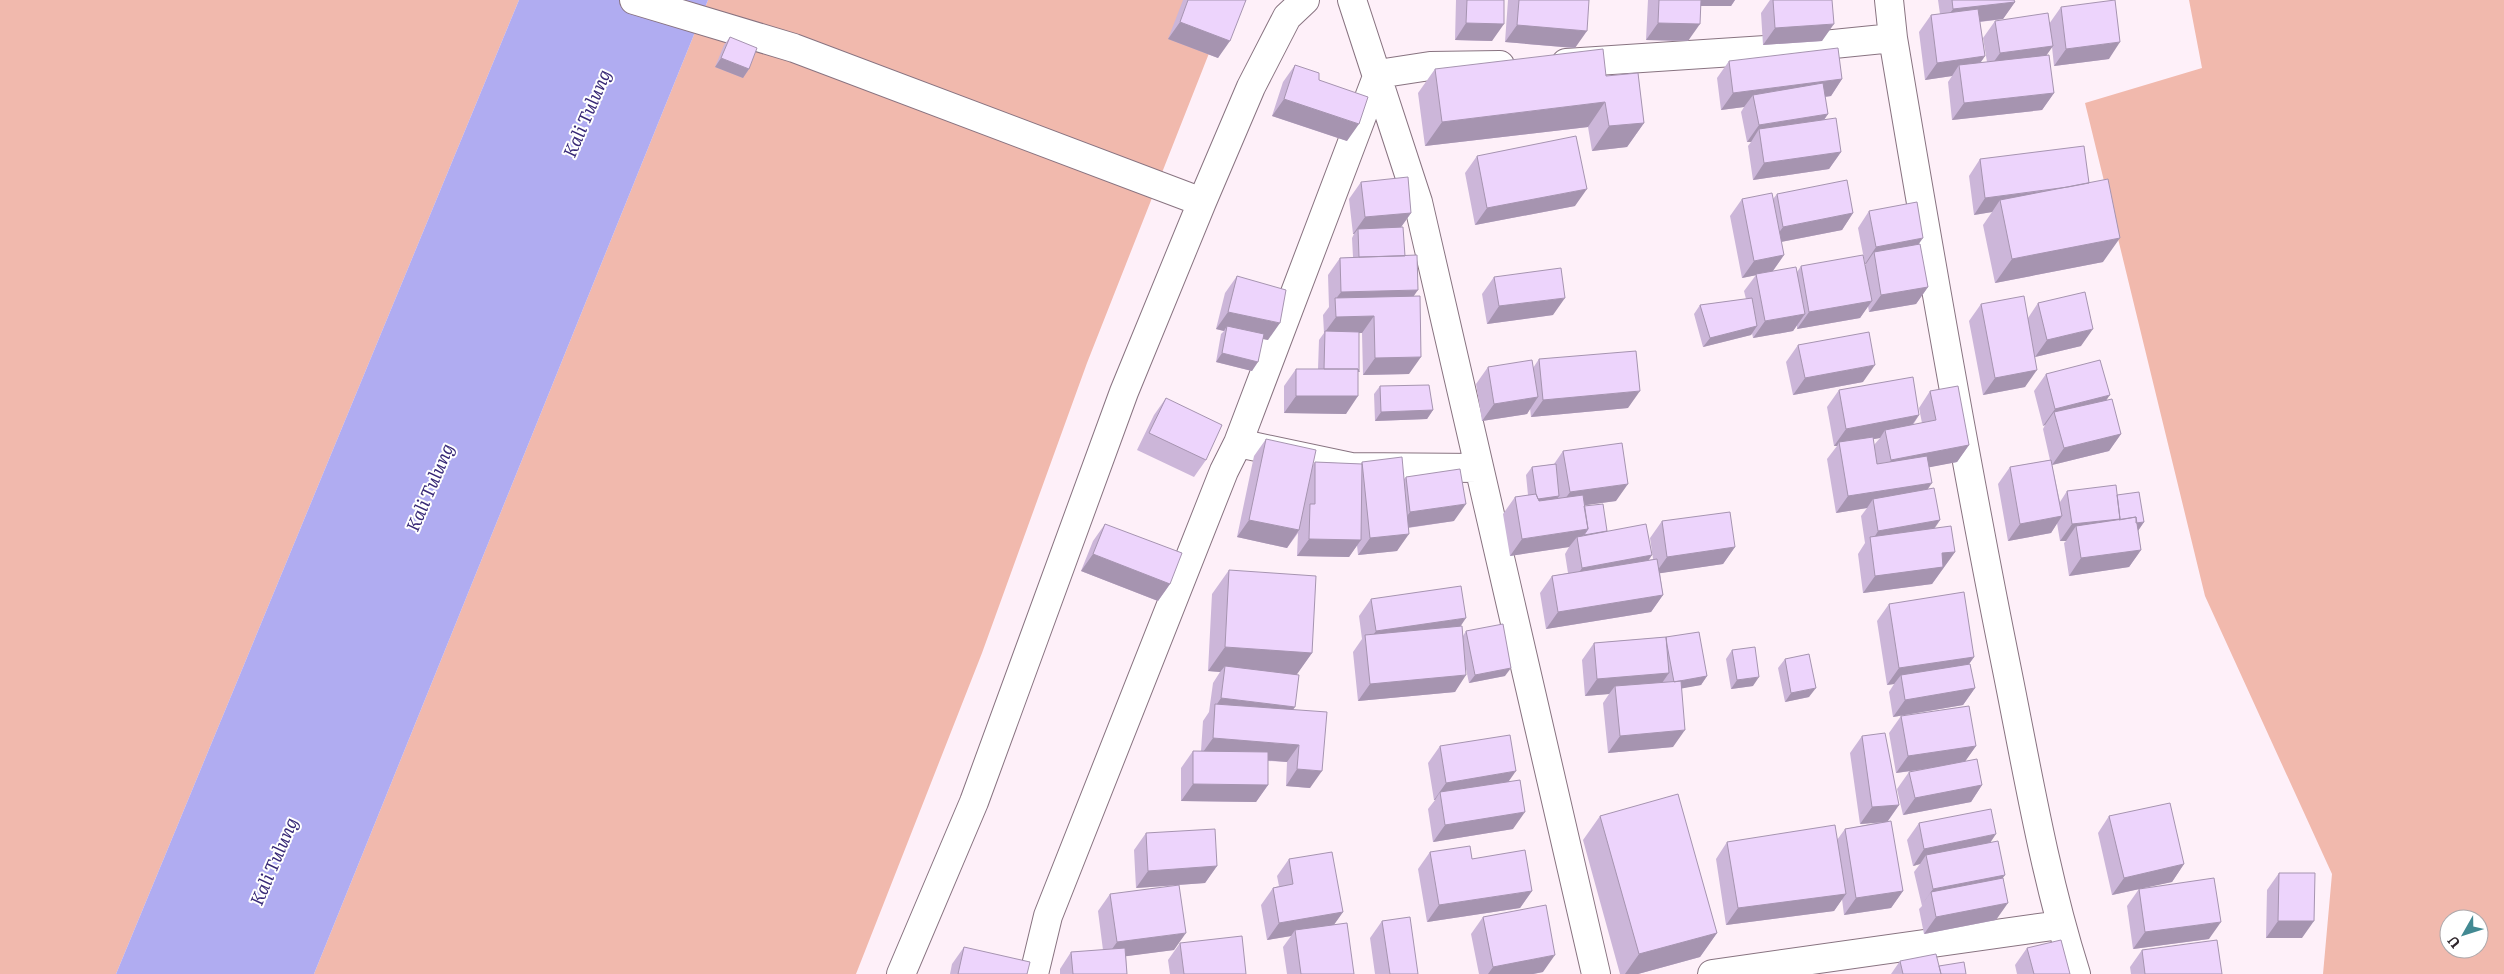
<svg xmlns="http://www.w3.org/2000/svg" width="2504" height="974" font-family="Literata,serif">
<rect width="100%" height="100%" fill="#fef0f9"/>
<path fill="#f1b9ad" fill-rule="evenodd" d="M0 0H519L116 974H0Z
M708 0H1230L1087 363 982 653 856 974H314Z
M2189 0H2504V974H2323L2332 874 2205 596 2085 103 2202 68ZM2449 919H2479V949H2449Z"/>
<path fill="#b0acf1" d="M519 0H708L314 974H116Z"/>
<g fill="none" stroke-linecap="round" stroke-linejoin="round">
<defs>
<path id="minor" d="M634 0 794 48 1202 202
M1352 0 1418 202 1596 974
M1889 0 1893 38C1928 247 1964 457 2006 665 2027 769 2044 873 2076 974
M1566 63 1794 48 1893 38
M1378 74 1430 66 1500 65
M1238 443 1351 467 1479 468
M901 974 974 802 1124 392 1202 202 1251 87 1287 17 1305 0
M1034 974 1048 916 1224 471 1238 443 1378 74
M1712 974 2060 925"/>
</defs>
<use href="#minor" stroke="#887380" stroke-width="30"/>
<use href="#minor" stroke="#fff" stroke-width="28"/>
</g>
<path fill="#ccb6d9" fill-rule="evenodd" d="M1183 0H1246L1218 58 1168 39Z
M1456 0H1504L1492 41 1455 40Z
M1508 0H1589L1575 48 1505 42Z
M1648 0H1735L1731 6H1701L1688 41 1646 40Z
M1770 0H1832L1822 41 1763 45 1761 13Z
M1938 0H2014L2015 2 2003 19 1980 22 1985 56 1981 62H1987L1983 38 1995 21 2049 24 2061 7 2109 59 2054 66 2052 47 2046 55 2054 93 2042 110 1952 120 1948 82 1952 76 1925 80 1919 32 1931 15 1940 14Z
M730 37 749 69 743 78 715 67 724 45Z
M1729 61 1842 79 1831 96 1825 97 1828 114 1824 120 1841 152 1829 169 1753 180 1748 146 1751 142H1747L1741 112 1744 107 1721 110 1717 78Z
M1295 65 1319 80 1347 141 1272 116 1283 82Z
M1435 69 1606 76 1644 123 1627 147 1592 151 1588 127 1425 146 1418 93Z
M1477 156 1575 206 1475 225 1465 173Z
M1980 159 2089 183 2103 262 1995 283 1983 225 1992 212 1974 215 1969 176Z
M1361 182 1411 213 1401 227 1405 256 1414 297 1409 374 1363 375 1362 333H1359L1358 373 1346 414 1284 413V386L1296 369H1318L1319 340 1324 333 1323 315 1329 307 1328 275 1340 258 1353 257 1352 238 1354 234H1353L1349 199Z
M1777 194 1853 213 1842 230 1781 242 1784 255 1773 271 1797 272 1801 266 1865 265 1866 264H1865L1858 228 1869 211 1919 244 1928 287 1916 304 1869 312 1868 306 1860 318 1797 329V325L1793 331 1753 338 1752 333 1751 335 1703 347 1694 314 1700 305 1746 299 1744 291 1756 275 1742 278 1730 216 1742 199H1773Z
M1237 276 1268 340 1263 339 1252 371 1216 362 1221 334 1224 331 1216 329 1225 293Z
M1494 277 1553 315 1487 324 1482 294Z
M2038 303 2081 346 2035 357 2025 387 1983 395 1969 321 1981 304 2028 318Z
M1798 345 1863 382 1793 395 1786 362Z
M1539 359 1628 408 1531 417 1530 408 1527 414 1482 421 1476 384 1488 367 1533 368Z
M2046 374 2107 400 2121 434 2109 451 2052 465 2060 502 2067 491 2117 495 2144 522 2138 530 2141 550 2129 567 2069 576 2064 543 2066 541H2060L2057 523 2051 533 2008 541 1998 484 2010 467 2050 460 2043 429 2045 425 2043 426 2034 391Z
M1380 386 1433 410 1427 419 1375 421 1374 394Z
M1839 390 1919 415 1913 425 1922 423 1919 408 1930 391 1969 445 1957 462 1929 467 1928 489 1940 520 1935 528 1955 552 1932 584 1863 593 1858 554 1865 543 1861 516 1867 508 1836 513 1827 459 1837 446H1834L1827 407ZM1880 438 1874 445 1873 439Z
M1166 398 1206 460 1194 477 1137 450 1154 415Z
M1266 439 1312 466 1315 462 1361 464 1362 462 1404 479 1406 477 1454 521 1408 528 1397 551 1358 555 1357 545 1349 557 1297 556 1298 533 1287 548 1237 537 1254 456Z
M1563 451 1616 501 1584 505V506L1607 531 1652 555 1649 560 1653 559 1650 538 1662 521 1735 547 1723 564 1660 573 1663 595 1651 612 1546 629 1540 593 1552 576 1568 573 1565 554 1569 547 1510 556 1503 514 1515 497 1528 495 1526 475 1532 467 1554 464Z
M1105 524 1170 584 1158 601 1081 571 1093 541Z
M1229 570 1312 653 1296 675 1293 710 1310 788 1286 786 1287 762 1268 761V785L1256 802 1181 801V768L1193 751H1201L1203 721 1209 712 1213 683 1220 672 1208 671 1212 594Z
M1371 599 1460 626 1463 636 1466 631 1505 676 1469 683 1466 669 1455 692 1358 701 1353 652 1362 639 1359 616Z
M1889 604 1974 657 1969 664 1975 688 1963 705 1893 717 1889 692 1894 684 1887 685 1877 621Z
M1666 637 1707 676 1701 685 1681 688 1673 747 1608 753 1603 703 1609 694 1585 696 1582 660 1594 643Z
M1732 650 1753 686 1731 689 1726 659Z
M1785 659 1809 697 1785 702 1778 668Z
M1901 716 1976 746 1965 761 1982 785 1971 802 1903 815 1897 789 1909 772 1928 769 1896 773 1889 733Z
M1862 736 1899 805 1888 821 1903 891 1891 908 1844 915 1842 899 1834 911 1726 925 1716 859 1727 842 1837 840 1845 829 1881 822 1860 824 1850 753Z
M1440 746 1509 781 1513 829 1433 842 1428 809 1435 800H1434L1428 763Z
M1600 816 1717 933 1700 957 1638 974H1620L1583 840Z
M2109 816 2184 864 2172 882 2140 888 2209 939 2133 949 2127 906 2139 889 2112 895 2098 833Z
M1919 823 1990 843 2005 875 2002 878 1996 920 1924 934 1919 909 1922 906 1914 872 1920 864 1913 866 1907 840Z
M1146 833 1217 866 1205 883 1136 888 1134 850Z
M1430 852 1472 859 1532 891 1520 908 1427 922 1418 869Z
M1289 859 1343 912 1334 924 1354 974H1287L1283 947 1291 936 1267 940 1261 905 1273 888 1279 886 1277 876Z
M2279 873 2302 938H2266L2267 890Z
M1110 894 1174 950 1126 956 1127 974H1060V969L1071 952 1103 950 1098 911Z
M1483 917 1543 972 1533 974H1479L1471 934Z
M1382 921 1418 974H1375L1370 938Z
M1180 943 1246 974H1170L1168 960Z
M964 947 1027 974H950L952 964Z
M2027 948 2070 974H2017L2015 965Z
M2142 950 2222 974H2131L2130 967Z
M1900 961 1939 966 1966 974H1891Z"/>
<path fill="#a694b0" d="M1699 0H1735L1731 6H1695Z
M2015 2 2003 19 1941 26 1953 9Z
M1180 22 1230 41 1218 58 1168 39Z
M1466 23 1504 24 1492 41 1455 40Z
M1658 23 1700 24 1688 41 1646 40Z
M1834 24 1822 41 1763 45 1775 28Z
M1517 25 1587 31 1575 48 1505 42Z
M2120 42 2109 59 2054 66 2066 49Z
M2053 46 2041 63 1988 70 2000 53Z
M1985 56 1973 73 1959 65 1952 76 1925 80 1937 63Z
M721 58 749 69 743 78 715 67Z
M1842 79 1831 96 1755 106 1753 95 1744 107 1721 110 1733 93Z
M2054 93 2042 110 1952 120 1964 103Z
M1284 99 1359 124 1347 141 1272 116Z
M1605 102 1588 127 1425 146 1442 122Z
M1828 114 1816 131 1759 129 1751 142H1747L1759 125Z
M1644 123 1627 147 1592 151 1609 126Z
M1841 152 1829 169 1753 180 1764 163Z
M2089 185 2000 200 1992 212 1974 215 1985 198Z
M1587 189 1575 206 1475 225 1487 208Z
M1411 213 1399 230 1358 229 1354 234H1353L1365 217Z
M1853 213 1842 230 1771 244 1783 227Z
M1923 238 1911 255 1874 252 1866 264H1865L1876 247Z
M2120 238 2103 262 1995 283 2012 259Z
M1784 255 1772 272 1742 278 1754 261Z
M1928 287 1916 304 1869 312 1881 295Z
M1418 290 1406 307 1335 300 1341 292Z
M1565 298 1553 315 1487 324 1499 306Z
M1872 301 1860 318 1797 329 1809 312Z
M1228 312 1280 323 1268 340 1226 331 1227 326 1224 331 1216 329Z
M1805 314 1793 331 1753 338 1765 321Z
M1374 316 1362 333 1325 334V332L1336 317Z
M1757 326 1751 335 1703 347 1710 338Z
M2093 329 2081 346 2035 357 2047 340Z
M1222 353 1258 362 1252 371 1216 362Z
M1421 357 1409 374 1363 375 1375 358Z
M1875 365 1863 382 1793 395 1805 378Z
M2037 370 2025 387 1983 395 1995 378Z
M1640 391 1628 408 1531 417 1543 400Z
M2110 395 2098 412H2054L2045 425 2043 426 2055 409Z
M1296 396H1358L1346 414 1284 413Z
M1538 397 1527 414 1482 421 1494 404Z
M1433 410 1427 419 1375 421 1381 412Z
M1919 415 1907 432 1885 430 1880 438 1840 445 1839 442 1837 446H1834L1846 429Z
M2121 434 2109 451 2052 465 2064 448Z
M1969 445 1957 462 1879 477 1891 460Z
M1932 483 1920 500 1873 499 1867 508 1836 513 1848 496Z
M1628 484 1616 501 1558 509 1570 492Z
M1559 496 1553 505 1530 508 1536 499Z
M1466 504 1454 521 1398 529 1410 512Z
M2062 516 2051 533 2008 541 2020 524Z
M2120 519 2108 536 2076 526 2066 541H2060L2072 524Z
M1249 520 1299 530 1287 548 1237 537Z
M1940 520 1928 537 1871 543 1878 531Z
M2144 522 2138 531 2117 526Z
M1588 529 1578 543 1577 537 1569 547 1510 556 1522 539Z
M1409 534 1397 551 1358 555 1370 538Z
M1309 539 1361 540 1349 557 1297 556Z
M1735 547 1723 564 1655 574 1667 557Z
M2141 550 2129 567 2069 576 2081 558Z
M1955 552 1932 584 1863 593 1875 576 1942 553Z
M1093 554 1170 584 1158 601 1081 571Z
M1652 555 1640 572 1571 585 1582 568Z
M1663 595 1651 612 1546 629 1558 612Z
M1466 618 1454 636 1366 645 1376 631Z
M1225 647 1312 653 1295 677 1225 666 1220 672 1208 671Z
M1974 657 1962 674 1901 675 1894 684 1887 685 1899 668Z
M1511 668 1505 676 1469 683 1475 675Z
M1669 673 1657 690 1615 686 1609 694 1585 696 1597 679Z
M1466 675 1455 692 1358 701 1370 684Z
M1707 676 1701 685 1668 691 1674 682Z
M1759 677 1753 686 1731 689 1737 680Z
M1816 688 1809 697 1785 702 1791 693Z
M1975 688 1963 705 1893 717 1905 700Z
M1221 698 1295 707 1283 724 1215 707Z
M1685 730 1673 747 1608 753 1620 736Z
M1213 738 1299 745 1287 762 1201 755Z
M1976 746 1964 763 1896 773 1908 756Z
M1297 769 1322 771 1310 788 1286 786Z
M1516 771 1504 788 1440 792 1435 800H1434L1446 783Z
M1193 784 1268 785 1256 802 1181 801Z
M1982 785 1971 802 1903 815 1915 798Z
M1899 805 1887 822 1860 824 1872 807Z
M1525 812 1513 829 1433 842 1445 825Z
M1996 834 1984 852 1926 855 1920 864 1913 866 1924 849Z
M2184 864 2172 882 2112 895 2124 878Z
M1217 866 1205 883 1136 888 1148 871Z
M2005 875 1993 892H1931L1921 906 1933 889Z
M1532 891 1520 908 1427 922 1439 905Z
M1903 891 1891 908 1844 915 1856 898Z
M1846 894 1834 911 1726 925 1738 908Z
M2008 903 1996 920 1924 934 1936 917Z
M1343 912 1331 929 1295 930 1291 936 1267 940 1279 923Z
M2278 921H2314L2302 938H2266Z
M2221 922 2209 939 2133 949 2145 932Z
M1186 933 1174 950 1105 959 1117 942Z
M1717 933 1700 957 1638 974H1625L1639 954Z
M1555 955 1543 972 1533 974H1488L1493 967Z"/>
<path fill="#edd4fc" stroke="#a694b0" d="M1188 0H1246L1230 41 1180 22Z
M1467 0H1504V24L1466 23Z
M1519 0H1589L1587 31 1517 25Z
M1659 0H1701L1700 24 1658 23Z
M1773 0H1832L1834 24 1775 28Z
M1952 0H2014L2015 2 1953 9Z
M2115 0 2120 42 2066 49 2061 7Z
M1978 9 1985 56 1937 63 1931 15Z
M2048 13 2053 46 2000 53 1995 21Z
M730 37 757 48 749 69 721 58Z
M1838 48 1842 79 1733 93 1729 61Z
M1603 49 1606 76 1638 73 1644 123 1609 126 1605 102 1442 122 1435 69Z
M2049 55 2054 93 1964 103 1959 65Z
M1295 65 1319 73V80L1368 97 1359 124 1284 99Z
M1823 83 1828 114 1759 125 1753 95Z
M1836 118 1841 152 1764 163 1759 129Z
M1576 136 1587 189 1487 208 1477 156Z
M2084 146 2089 183 2068 187 1985 198 1980 159Z
M1408 177 1411 213 1365 217 1361 182Z
M2108 179 2120 238 2012 259 2000 200Z
M1847 180 1853 213 1783 227 1777 194Z
M1772 193 1784 255 1754 261 1742 199Z
M1917 202 1923 238 1876 247 1869 211Z
M1403 227 1405 256 1359 257 1358 229Z
M1920 244 1928 287 1881 295 1874 252Z
M1417 255 1418 290 1341 292 1340 258Z
M1863 255 1872 301 1809 312 1801 266Z
M1796 267 1805 314 1765 321 1756 274Z
M1561 268 1565 298 1499 306 1494 277Z
M1237 276 1286 290 1280 323 1228 312Z
M2085 292 2093 329 2047 340 2038 303Z
M1420 296 1421 357 1375 358 1374 316 1336 317 1335 298Z
M2024 296 2037 370 1995 378 1981 304Z
M1752 298 1757 326 1710 338 1700 305Z
M1227 326 1264 334 1258 362 1222 353Z
M1325 331 1359 332V372L1358 369H1324Z
M1869 332 1875 365 1805 378 1798 345Z
M1636 351 1640 391 1543 400 1539 359Z
M1532 360 1538 397 1494 404 1488 367Z
M2100 360 2110 395 2055 409 2046 374Z
M1296 369H1358V396H1296Z
M1913 377 1919 415 1846 429 1839 390Z
M1429 385 1433 410 1381 412 1380 386Z
M1958 386 1969 445 1891 460 1885 430 1936 420 1930 391Z
M1166 398 1222 425 1206 460 1149 433Z
M2112 399 2121 434 2064 448 2054 412Z
M1873 437 1877 464 1927 456 1932 483 1848 496 1839 442Z
M1266 439 1316 450 1299 530 1249 520Z
M1622 443 1628 484 1570 492 1563 451Z
M1402 457 1409 534 1370 538 1362 462Z
M2051 460 2062 516 2020 524 2010 467Z
M1315 462 1362 464 1361 540 1309 539 1310 504H1315Z
M1556 464 1559 496 1538 499 1536 494 1532 467Z
M1460 469 1466 504 1410 512 1406 477Z
M2116 485 2120 519 2072 524 2067 491Z
M1934 488 1940 520 1878 531 1873 499Z
M2139 492 2144 522 2136 523V517L2119 520 2120 519 2117 495Z
M1536 494 1539 501 1583 495 1588 529 1522 539 1515 497Z
M1603 504 1607 531 1584 535 1588 529 1584 506Z
M1730 512 1735 547 1667 557 1662 521Z
M2136 517 2141 550 2081 558 2076 526Z
M1105 524 1182 553 1170 584 1093 554Z
M1646 524 1652 555 1582 568 1577 537Z
M1951 526 1955 552 1942 553 1943 567 1875 576 1870 537Z
M1657 559 1663 595 1558 612 1552 576Z
M1229 570 1316 576 1312 653 1225 647Z
M1461 586 1466 618 1376 631 1371 599Z
M1964 592 1974 657 1899 668 1889 604Z
M1503 624 1511 668 1475 675 1466 631Z
M1462 626 1466 675 1370 684 1365 635Z
M1699 632 1707 676 1674 682 1667 645 1666 637Z
M1666 637 1669 673 1597 679 1594 643Z
M1755 647 1759 677 1737 680 1732 650Z
M1809 654 1816 688 1791 693 1785 659Z
M1970 664 1975 688 1905 700 1901 675Z
M1225 666 1299 675 1295 707 1221 698Z
M1681 681 1685 730 1620 736 1615 686Z
M1215 704 1327 712 1322 771 1297 769 1299 745 1213 738Z
M1969 706 1976 746 1908 756 1901 716Z
M1885 733 1899 805 1872 807 1862 736Z
M1510 735 1516 771 1446 783 1440 746Z
M1193 751 1268 752V785L1193 784Z
M1977 759 1982 785 1915 798 1909 772Z
M1520 780 1525 812 1445 825 1440 792Z
M1678 794 1717 933 1639 954 1600 816Z
M2170 803 2184 864 2124 878 2109 816Z
M1991 809 1996 834 1924 849 1919 823Z
M1891 821 1903 891 1856 898 1845 829Z
M1835 825 1846 894 1738 908 1727 842Z
M1215 829 1217 866 1148 871 1146 833Z
M1998 841 2005 875 1933 889 1926 855Z
M1470 846 1472 859 1525 850 1532 891 1439 905 1430 852Z
M1332 852 1343 912 1279 923 1273 888 1293 884 1289 859Z
M2279 873H2315L2314 921H2278Z
M2003 878 2008 903 1936 917 1931 892Z
M2214 878 2221 922 2145 932 2139 889Z
M1179 885 1186 933 1117 942 1110 894Z
M1546 905 1555 955 1493 967 1483 917Z
M1410 917 1418 974H1390L1382 921Z
M1347 923 1354 974H1301L1295 930Z
M1242 936 1246 974H1184L1180 943Z
M2061 940 2070 974H2034L2027 948Z
M2217 940 2222 974H2145L2142 950Z
M964 947 1030 962 1027 974H958Z
M1125 948 1127 974H1073L1071 952Z
M1936 954 1941 974H1903L1900 961Z
M1964 962 1966 974H1941L1939 966Z"/>
<g text-anchor="middle" dominant-baseline="central" stroke-width="4" stroke-linejoin="round" paint-order="stroke">
<g font-size="18" font-style="italic" fill="#372876" stroke="#fff">
<text transform="translate(586 113) rotate(-67)">Kali Tulung</text>
<text transform="translate(429 487) rotate(-67)">Kali Tulung</text>
<text transform="translate(273 861) rotate(-67)">Kali Tulung</text>
</g>
</g>
<g transform="translate(2464 934) rotate(231)"><circle r="24" fill="#ffffff" stroke="#aca8ab"/>
<path d="M0-4L9 19L0 12L-9 19Z" fill="#428992"/>
<text y="-8" font-size="14" font-weight="bold" text-anchor="middle" fill="#2f262c">U</text>
</g>
</svg>
